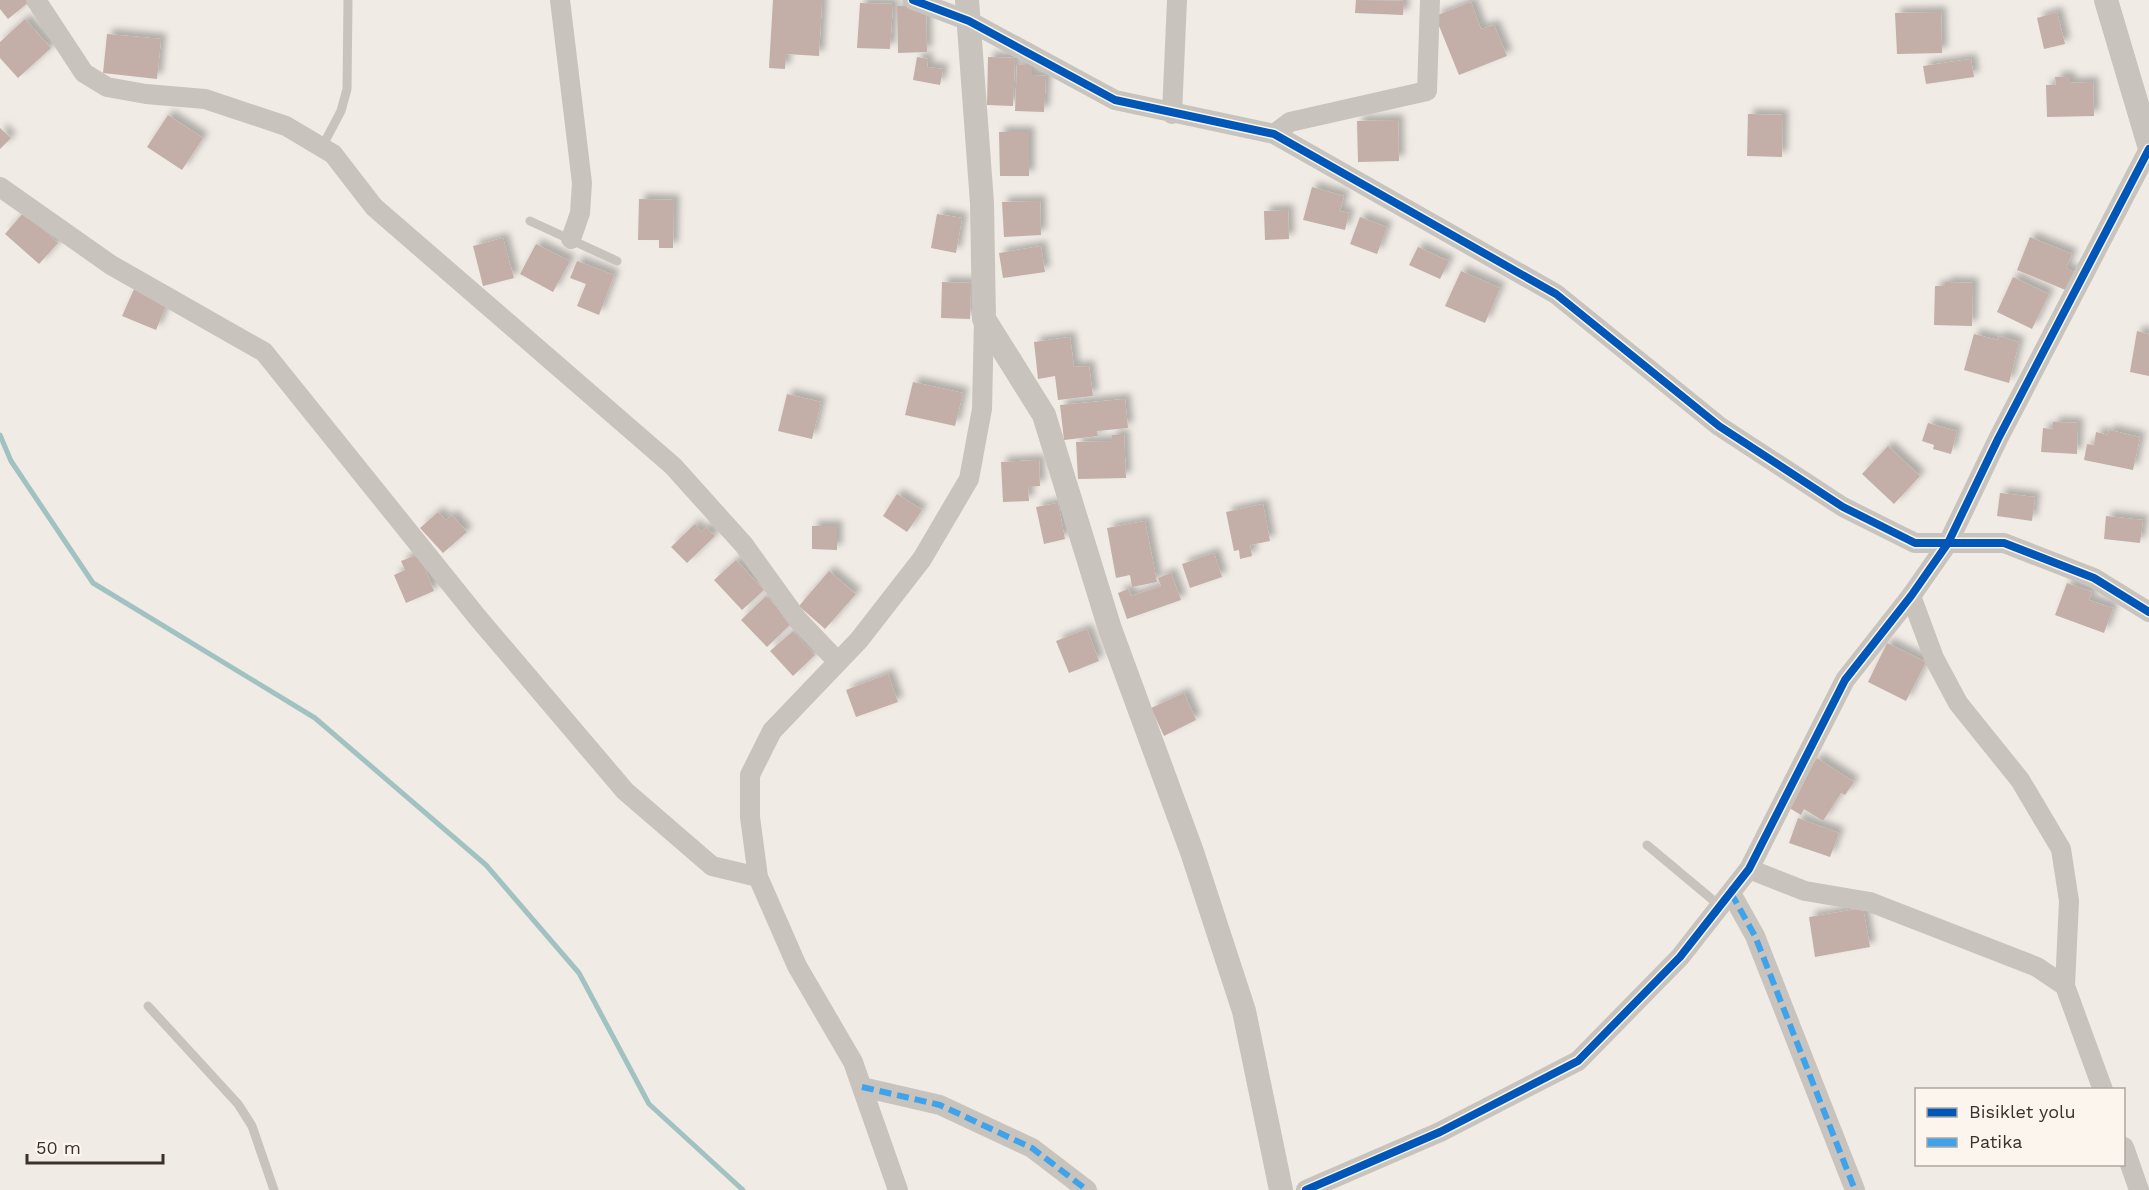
<svg xmlns="http://www.w3.org/2000/svg" width="2149" height="1190" font-family="'Work Sans',sans-serif">
<defs>
<filter id="shadow"><feDropShadow dx="5.5" dy="-5.5" stdDeviation="3" flood-color="#0004"/></filter>
</defs>
<rect width="100%" height="100%" fill="#f0ebe5"/>
<g fill="none" stroke-linecap="round" stroke-linejoin="round">
<path stroke="#a1c2c1" stroke-width="5" d="M0 435 11 461 93 583 315 718 486 865 579 973 649 1104 743 1190"/>
</g>
<path fill="#c3afa7" filter="url(#shadow)" d="M0 0H28L29 2 8 19 0 9Z
M773 0H822L819 56 786 54 785 69 769 68Z
M1356 0 1404 1 1403 15 1355 13Z
M1471 2 1481 29 1494 25 1507 56 1459 75 1435 16Z
M860 3 893 4 890 49 857 48Z
M897 6H920L926 12 927 52 898 53Z
M1941 12 1942 53 1897 54 1895 13Z
M2057 12 2065 44 2044 49 2037 18Z
M25 19 51 48 18 78 0 58V42Z
M107 34 161 39 157 79 103 73Z
M917 57 928 59 927 67 943 69 940 85 913 80Z
M988 57 1015 58 1013 106 987 105Z
M1971 59 1974 77 1926 84 1923 66Z
M1017 65H1032V75L1046 76 1044 112 1015 111Z
M2055 77H2070V83L2093 82 2094 116 2047 117 2046 85H2056Z
M1748 114 1783 115 1782 157 1747 156Z
M168 115 203 138 182 170 147 147Z
M1398 120 1399 161 1358 162 1357 121Z
M0 128 11 138 0 149Z
M999 132H1029V176H1000Z
M1312 187 1344 196 1340 211 1349 213 1345 230 1303 220Z
M639 199 674 200 673 248H659V240H638Z
M1040 201 1041 235 1004 237 1002 202Z
M1288 210 1289 239 1265 240 1264 211Z
M24 212 58 243 39 264 5 234Z
M937 214 962 218 956 253 931 248Z
M1360 217 1387 227 1377 254 1350 244Z
M2030 237 2072 254 2066 268 2076 273 2068 291 2017 270Z
M503 238 514 278 483 286 473 246Z
M536 244 570 261 553 292 520 274Z
M1041 246 1045 272 1003 278 999 253Z
M1418 247 1449 261 1440 279 1409 265Z
M577 261 614 275 599 315 577 306 586 284 570 278Z
M1461 271 1500 288 1485 323 1445 306Z
M2013 277 2049 294 2032 329 1997 312Z
M942 282 971 283 970 319 941 318Z
M1945 282 1973 283 1972 326 1934 325 1935 286H1945Z
M135 287 168 301 156 330 122 316Z
M2137 331 2149 334V376L2130 372Z
M1974 334 1998 340 1999 336 2019 342 2009 383 1964 370Z
M1070 337 1074 367 1089 366 1093 396 1058 400 1055 376 1038 379 1034 342Z
M913 382 963 393 955 426 905 415Z
M787 394 821 402 812 439 778 431Z
M1125 399 1128 428 1097 431 1098 436 1064 440 1060 405Z
M2053 422 2078 423 2077 454 2041 452 2043 428 2053 429Z
M1928 423 1957 431 1951 454 1933 449 1934 445 1922 441Z
M2109 430 2140 437 2133 470 2084 460 2087 444 2094 445 2096 432 2108 435Z
M1112 435H1124L1126 478 1078 479 1076 442 1112 441Z
M1888 446 1920 476 1894 504 1862 474Z
M1039 460 1040 486 1028 487 1029 501 1003 502 1001 462Z
M2000 493 2035 497 2032 521 1997 516Z
M897 494 922 510 907 532 883 516Z
M1058 503 1065 539 1044 544 1036 507Z
M1263 504 1270 541 1250 545 1252 556 1240 559 1239 550 1234 551 1226 512Z
M438 512 446 520 452 515 467 532 443 553 420 528Z
M2106 516 2143 520 2140 543 2104 539Z
M1145 521 1157 582 1132 587 1130 575 1116 578 1107 528Z
M695 524 701 532 706 527 715 536 687 563 671 547Z
M812 526H837V550L812 549Z
M1214 553 1222 577 1190 588 1182 564Z
M419 554 434 591 406 603 394 575 405 570 401 561Z
M736 560 764 590 742 610 714 580Z
M829 571 856 594 825 629 799 606Z
M1171 573 1181 600 1127 619 1118 593 1128 589 1131 596 1161 586 1158 578Z
M2067 583 2092 592 2089 600 2113 608 2104 633 2055 615Z
M766 596 792 623 767 647 741 620Z
M1087 629 1099 661 1069 673 1056 641Z
M793 631 815 655 793 676 770 651Z
M1887 643 1926 662 1906 701 1868 682Z
M888 674 898 702 856 717 846 690Z
M1184 693 1196 720 1164 736 1151 708Z
M1817 758 1854 782 1845 795 1841 793 1823 821 1804 809 1801 815 1786 806Z
M1798 818 1839 833 1830 857 1789 843Z
M1863 908 1870 947 1815 957 1809 917Z"/>
<g fill="none" stroke-linecap="round" stroke-linejoin="round">
<path stroke="#c9c3be" stroke-width="9" d="M322 147 341 111 347 89 348 0
M530 221 617 261
M1647 845 1720 906
M148 1006 238 1104 252 1126 274 1190"/>
<path stroke="#c9c3be" stroke-width="20" d="M36 0 84 73 107 87 146 94 205 99 286 126 333 154 374 207 673 466 744 545 798 620 838 662
M560 0 582 183 580 213 571 239
M913 0 969 21 1115 100 1274 134 1556 294 1719 426 1843 507 1915 543H2004L2094 578 2149 612
M1172 114 1177 0
M1274 134 1290 122 1427 91 1430 0
M0 187 111 265 264 352 478 618 625 791 712 866 758 877
M1911 596 1934 658 1958 703 2020 780 2061 849 2069 901 2065 986 2103 1090
M1749 869 1805 891 1870 902 2037 967 2065 986
M1731 893 1755 936 1855 1190
M862 1087 940 1105 1032 1148 1087 1190
M2124 1147 2139 1190
M898 1190 853 1062 797 966 758 877 750 817V775L772 731 859 640 922 559 969 479 982 409 984 319
M1306 1190 1440 1132 1578 1061 1680 957 1749 869 1845 680 1911 596 1948 543 1998 439 2149 149"/>
<path stroke="#c9c3be" stroke-width="24" d="M967 0 982 203 984 319 1044 415 1110 629 1192 852 1244 1011 1281 1190
M2106 0 2149 145"/>
<path stroke="#3fa3eb" stroke-width="6" stroke-dasharray="12 6" stroke-linecap="butt" d="M1731 893 1755 936 1855 1190
M862 1087 940 1105 1032 1148 1087 1190"/>
<defs>
<path id="cycleway" d="M913 0 969 21 1115 100 1274 134 1556 294 1719 426 1843 507 1915 543H2004L2094 578 2149 612
M1306 1190 1440 1132 1578 1061 1680 957 1749 869 1845 680 1911 596 1948 543 1998 439 2149 149"/>
</defs>
<use href="#cycleway" stroke="#fbf5ee" stroke-width="11"/>
<use href="#cycleway" stroke="#0057b8" stroke-width="8"/>
</g>
<rect x="1915" y="1088" width="210" height="78" fill="#fbf5ee" stroke="#aea6a0" stroke-width="1.5"/>
<rect x="1927" y="1108" width="30" height="9" fill="#0057b8" stroke="#aea6a0" stroke-width="1.5"/>
<text x="1969" y="1118" font-size="18" fill="#3b302b">Bisiklet yolu</text>
<rect x="1927" y="1138" width="30" height="9" fill="#3fa3eb" stroke="#aea6a0" stroke-width="1.5"/>
<text x="1969" y="1148" font-size="18" fill="#3b302b">Patika</text>
<path d="M27 1154v9h136v-9" fill="none" stroke="#3b302b" stroke-width="3"/>
<text x="36" y="1154" font-size="18" fill="#3b302b" stroke="#fbf5ee" stroke-width="4.5" paint-order="stroke">50 m</text>
</svg>
